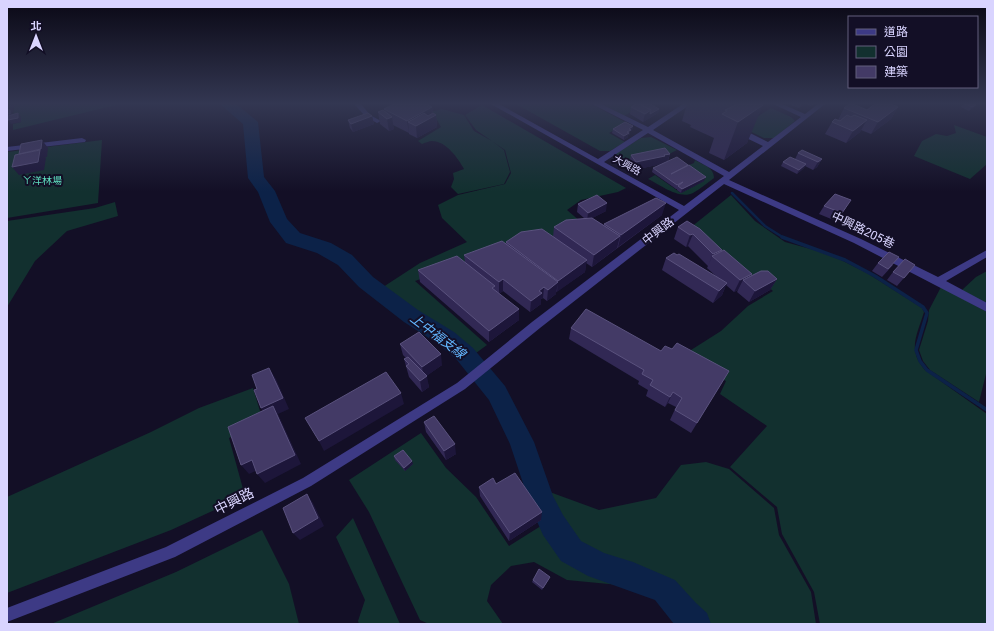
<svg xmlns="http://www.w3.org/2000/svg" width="994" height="631" font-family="Roboto,'Noto Sans TC',sans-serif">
<rect width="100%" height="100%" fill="#130f26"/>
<path fill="#12302f" d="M19 104H120L13 130V124L21 122 13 118 14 105Z
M516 104H591L627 123 609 133 625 142 610 151H600Z
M605 104H641V106L624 116 604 105Z
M482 105 626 188 618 192 581 200 567 210 588 228 503 250 415 281 487 345 476 353 470 346 398 302 380 289 420 263 467 242 442 218 438 205 458 195 505 184 511 173 505 150 476 130 465 115Z
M771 108 791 117 795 121 774 138H764L741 127Z
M442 109 464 115 474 131 492 141 504 150 510 172 504 184 458 194 451 187 454 179 453 173 464 169C458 158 446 141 432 141 429 141 425 143 422 144L418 141 441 127 436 118 426 113Z
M954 125 987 137V164L970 179 914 156 922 141 936 134 947 136 956 133Z
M651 137 677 150 667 155 628 163 634 170 615 160 613 155 641 138Z
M102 140 98 203 7 218V152Z
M695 160C703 165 714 167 714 178 707 183 700 189 693 193 679 200 659 184 648 179L655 175 681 193 704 181 681 161 689 165 694 163Z
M731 195 755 221 785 242 818 251 841 260 867 273 922 308 924 312C917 336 907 349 925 370L987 414V624H820L814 592 782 534 777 507 730 467 767 426 720 394 726 381 680 357 721 331 748 306 773 291 760 280 748 283 685 232Z
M115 202 118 216 67 231 35 261 7 307V221L95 208Z
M987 271V304L962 290 976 277Z
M941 287 987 312 986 321 987 370 979 402 930 370 923 361 919 350 928 321 929 310Z
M253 388 263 421 229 438 245 496 171 530 7 593V497L151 432 199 408Z
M421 433 446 468 476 497 509 546 544 524 566 554 585 568 663 594 656 596 619 585 567 580 534 562 511 566 491 585 487 601 503 624H429L420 620 369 512 349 480Z
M706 462 729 469 774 508 779 535 811 592 816 624H709L670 583 601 557 574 545 558 521 547 491 599 510 656 498 681 465Z
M353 518 400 624H359L358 621 365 600 336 537Z
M262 530 289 584 299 624H51L176 572Z"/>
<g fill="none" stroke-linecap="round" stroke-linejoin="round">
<path stroke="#0c2248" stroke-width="2.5" d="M732 193 765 226 784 238"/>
<path stroke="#0c2248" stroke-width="3.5" d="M782 237 845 260 875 276 923 307 927 313 916 350 920 361 927 370 987 410"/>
<path fill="#0c2248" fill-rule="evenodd" d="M220 104H236L258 122 264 177 275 191 287 219 300 233 331 243 352 255 373 277 418 310 454 332 473 348 505 386 534 442 553 496 563 515 581 541 604 553 633 562 675 580 696 603 707 613 711 624H674L655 600 588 576 561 561 543 535 532 510 510 444 489 400 457 360 438 344 404 322 359 287 338 265 317 253 286 243 270 222 258 192 248 178 243 124Z"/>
<path fill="#3d3a85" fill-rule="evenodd" d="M354 104H361L370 115 381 121 377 123 366 117Z
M491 104H499L598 159 643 130 592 104H601L648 127 683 104H691L653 130 729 172 763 146 736 133V129H742L768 142 801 117 773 104H782L805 114 818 104H825L729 180 861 239 938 277 987 250V257L946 281 987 303V312L854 243 724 184 540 328 465 389 311 486 175 557 7 622V608L166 547 303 478 457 383 532 322 679 210ZM648 133 724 176 684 206 604 162Z
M82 138 86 140 85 142 7 151V147Z"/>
</g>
<path fill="#312854" d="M642 104H658L654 106 659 109 658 113 643 122 630 114 631 107Z
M687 104H762L747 143 724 160 709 153 714 138 690 127 691 125 682 121Z
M789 104H805L799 108Z
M806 104H814L811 106Z
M963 104H975L973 108 969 111 961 107Z
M405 105 432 107 433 113 436 115 437 127 417 138 409 134V133L393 125 394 129 389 131 380 124 378 112H385L384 109Z
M898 107 891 119 871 134 861 130 860 132 846 143 825 134 832 122 840 121 838 120 844 108 867 110Z
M372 116 374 124 353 132 350 128 348 120Z
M633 126 632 130 630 131V134L628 135V137L624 140 612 133 613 129Z
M798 153 822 159 817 167 813 170 805 166 804 168 797 174 781 166 783 162 795 159Z
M670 154 668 161 688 165V166L704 181 681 193 677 190V189H676L652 172 653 168 661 164 634 170 629 163 631 155Z
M578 204 606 211 592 218 604 225V224L662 215 592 267 586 263 585 272 556 292V294L547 301 543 298 541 299V304L530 312 503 291 499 294 519 309V320L489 342 420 282 418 270 465 262 464 255 506 244V242L553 237 554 227 584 218 577 212Z
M824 206 846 208 836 221 819 214Z
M687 221 722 250V251L752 274 751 276 777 279 770 290 749 302 737 292 738 290 734 292 726 285 722 295 713 303 662 270 666 258 718 278 707 268 708 266 688 246 686 247 674 239 678 227Z
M878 263 893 265 882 277 872 271Z
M915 265 897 286 887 280 893 272Z
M571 328 661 351 672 349 729 371 691 433 670 420 676 407 668 403 665 407 646 396 648 390 638 384 639 381 569 339Z
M400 344 442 365 426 376 429 387 422 392 409 377 404 359 406 358 403 355Z
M424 422 456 454 446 460 426 432Z
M394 456 413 464 405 471 395 460Z
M496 484 541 520 509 541 480 496 479 487Z
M549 579 542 590 532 582 533 580Z"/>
<path fill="#1d163a" d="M7 104H19L14 105 13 112 12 113 13 114V118L7 119Z
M652 104H658L651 108Z
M801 104H805L799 108Z
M763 105 747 143 724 160 738 122Z
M976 105 973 108 969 111 972 107Z
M432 107 433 116 436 115 437 127 417 138 416 126 408 122 409 133 407 121Z
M898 107 891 119 871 134 878 122Z
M659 109 658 113 643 122 645 114 651 110Z
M18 113 21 117V122L11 124 8 120Z
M372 116 374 124 353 132 351 124Z
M392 117 394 129 389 131 387 119Z
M867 120 860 132 846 143 853 131Z
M633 126 632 130 630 131V134L628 135V137L624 140V136L629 129Z
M42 140 48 148 47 157H45L46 158 44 170 19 175 12 167 25 162 19 154Z
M670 154 667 162 663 163 662 164 634 170 636 162Z
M822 159 817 167 813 170 818 162Z
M806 164 804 168 797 174 799 170Z
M706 177 704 181 681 193 682 189Z
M607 203 606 211 587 221 588 213Z
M666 203 662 215 618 247 621 235Z
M693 234 688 246 686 247 690 235Z
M620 236 617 248 592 267 594 255Z
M722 250 718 261 712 256 708 266 713 254Z
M587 260 585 272 557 292 558 281Z
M752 274 747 284 743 280 738 290 734 292 740 280Z
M503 279V291L499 294V282Z
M777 279 770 290 749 302 755 291Z
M558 282 556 294 547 301 548 290Z
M727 283 722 295 713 303 719 291Z
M544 287 543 298 541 299V304L530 312 531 301 539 291Z
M519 309V320L489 342V331Z
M441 354 442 365 424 378 422 367Z
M269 368 276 379 289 409 278 414 301 464 265 483 257 474 268 418 261 408Z
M427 376 429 387 422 392 420 381Z
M673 392 668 403 665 407 670 397Z
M401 393 404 404 324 451 319 441Z
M455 444 456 454 446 460 444 451Z
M252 460 260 469 249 474 241 465Z
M412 461 413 464 405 471 404 468Z
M307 494 313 503 324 526 300 540 293 533Z
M542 512 541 520 509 541 510 533Z"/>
<path fill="#433a66" stroke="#5a527e" d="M394 104H403L405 105 407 104H426L432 107 407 121 384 109Z
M636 104H639L651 110 645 114 631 107Z
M642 104H650L659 109 650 114 651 110 641 105Z
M738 104H762L763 105 738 122 722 114 727 111 725 110Z
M849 104H853L867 110 875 104H891L898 107 878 122 844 108Z
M965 104H975L976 105 972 107Z
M7 110H10V114H7Z
M383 110 392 117 387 119 378 112Z
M18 113V118L8 120V116Z
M368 113 372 116 351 124 348 120Z
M424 113 428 116 433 113 436 115 416 126 408 122Z
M847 115 851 117 854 115 867 120 853 131 832 122 835 119 840 121Z
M625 122 633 126 629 129 631 130 627 132 629 133 624 136 613 129Z
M42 140 41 149 19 154 21 144Z
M665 148 670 154 664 155 665 156 636 162 631 155Z
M40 150 38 162 12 167 15 155Z
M802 150 822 159 818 162 798 153Z
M677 157 688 165 671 174 689 165 706 177 682 189 678 186 683 182 677 185 653 168Z
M790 157 806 164 799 170 783 162Z
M835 194 851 200 842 213 824 206Z
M597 195 607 203 588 213 578 204Z
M656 198 666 203 621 235 604 224Z
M592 218 620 236 594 255 554 227 566 220Z
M687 221 700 229 722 250 713 254 693 234 690 235 678 227Z
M542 229 587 260 558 281 506 242 521 232Z
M502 241 558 282 548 290 544 287 539 291 542 293 531 301 503 279 499 282 464 255Z
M724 250 752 274 740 280 712 256Z
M889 252 899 257 888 269 878 263Z
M674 253 677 255 679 254 727 283 719 291 666 258Z
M457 256 495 286 492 288 519 309 489 331 418 270Z
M905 259 915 265 904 278 893 272Z
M761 271H768L777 279 755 291 743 280Z
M586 309 661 351 665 346 672 349 677 343 729 371 697 423 675 410 682 398 673 392 670 397 650 385 653 380 642 374 644 370 571 328Z
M419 332 441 354 422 367 400 344Z
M408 357 427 376 420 381 406 366 409 364 404 359Z
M269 368 283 398 261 408 254 390 257 389 252 375Z
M386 372 401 393 319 441 305 418Z
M273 406 295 455 257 474 252 460 241 465 228 427Z
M434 416 455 444 444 451 424 422Z
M403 450 412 461 404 468 394 456Z
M515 473 542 512 510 533 479 487 493 478 496 484Z
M307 494 318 518 293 533 283 508Z
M539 569 550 577 543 588 533 580Z"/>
<linearGradient id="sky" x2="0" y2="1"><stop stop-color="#0a0815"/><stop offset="0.54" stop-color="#333752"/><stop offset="1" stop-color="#333752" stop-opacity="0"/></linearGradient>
<rect width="994" height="192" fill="url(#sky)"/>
<g text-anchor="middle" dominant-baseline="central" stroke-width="4" stroke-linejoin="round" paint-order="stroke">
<g font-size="10" fill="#d9d4ff" stroke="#130f26">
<text transform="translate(627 165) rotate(29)">大興路</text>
</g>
<g font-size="10" fill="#5fe0c0" stroke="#130f26">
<text x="42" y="180">ㄚ洋林場</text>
</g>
<g font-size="12" fill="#d9d4ff" stroke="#130f26">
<text transform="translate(863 230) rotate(26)">中興路205巷</text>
<text transform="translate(658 231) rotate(-38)">中興路</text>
</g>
<g font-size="13" font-style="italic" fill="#62b6ff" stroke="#130f26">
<text transform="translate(438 336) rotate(37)">上中福支線</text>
</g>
<g font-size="14" fill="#d9d4ff" stroke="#130f26">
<text transform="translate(234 501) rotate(-27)">中興路</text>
</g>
</g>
<rect width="994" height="631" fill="none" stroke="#d9d4ff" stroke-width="16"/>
<rect x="848" y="16" width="130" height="72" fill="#130f26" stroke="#625e7d"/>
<rect x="856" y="29" width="20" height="6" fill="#3d3a85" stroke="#625e7d"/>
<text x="884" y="36" font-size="12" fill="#d9d4ff">道路</text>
<rect x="856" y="46" width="20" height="12" fill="#12302f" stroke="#625e7d"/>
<text x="884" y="56" font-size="12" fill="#d9d4ff">公園</text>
<rect x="856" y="66" width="20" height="12" fill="#433a66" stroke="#625e7d"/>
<text x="884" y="76" font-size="12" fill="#d9d4ff">建築</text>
<g transform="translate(36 36)" stroke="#130f26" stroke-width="3" paint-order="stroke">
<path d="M0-3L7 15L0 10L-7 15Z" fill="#d9d4ff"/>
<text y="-6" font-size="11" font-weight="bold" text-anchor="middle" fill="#d9d4ff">北</text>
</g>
</svg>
